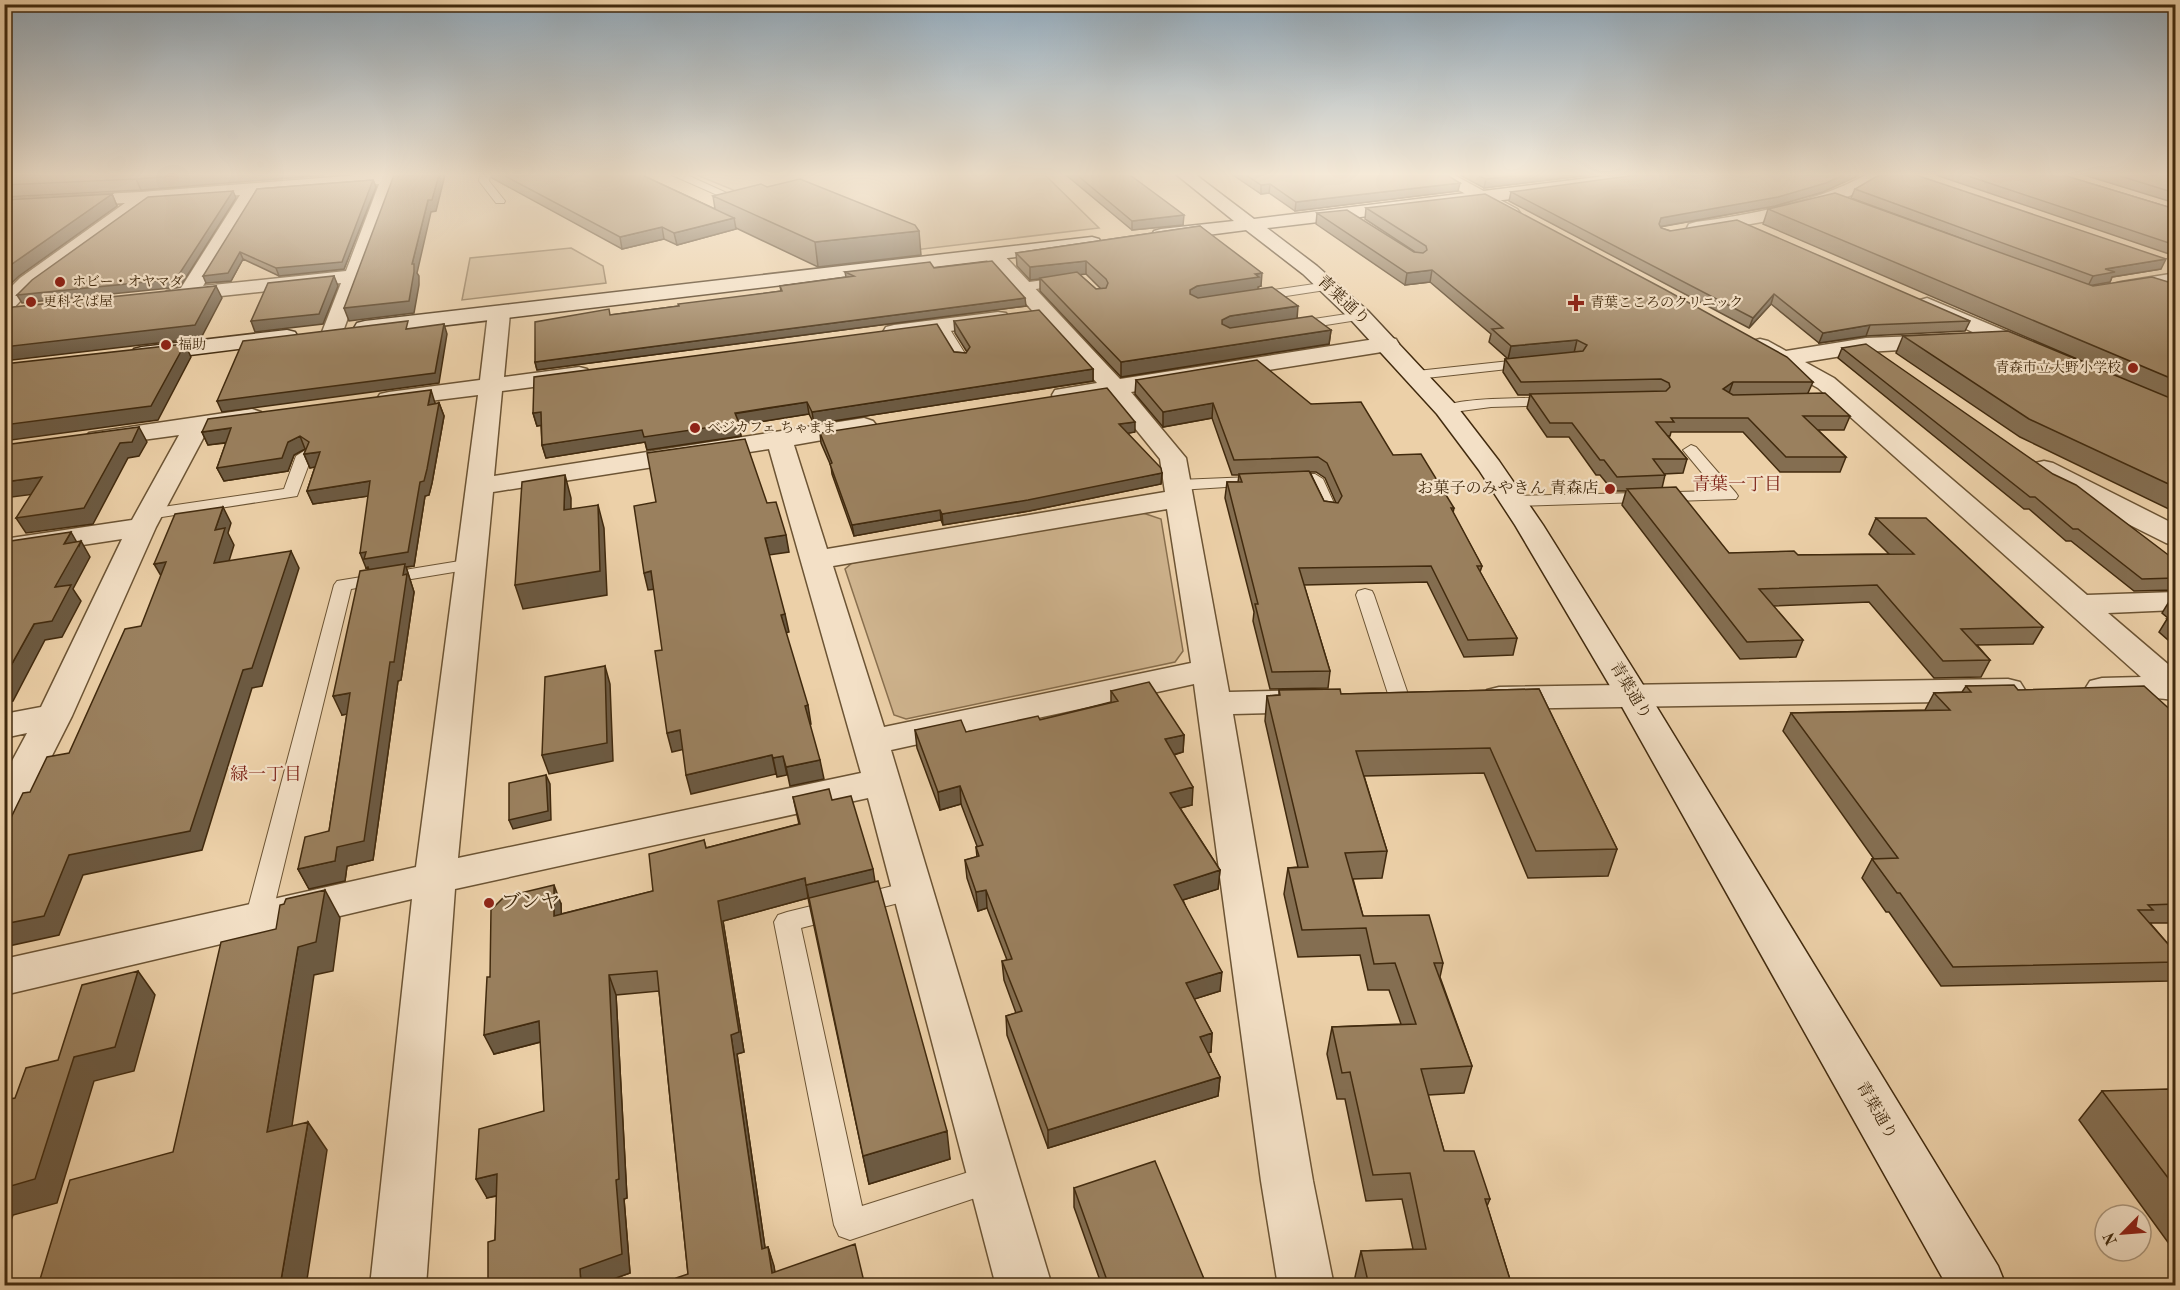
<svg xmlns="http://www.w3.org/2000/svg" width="2180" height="1290" font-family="'Old Standard TT','Noto Serif JP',serif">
<rect width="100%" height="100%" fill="#ecd0a8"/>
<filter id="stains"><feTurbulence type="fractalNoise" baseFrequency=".00333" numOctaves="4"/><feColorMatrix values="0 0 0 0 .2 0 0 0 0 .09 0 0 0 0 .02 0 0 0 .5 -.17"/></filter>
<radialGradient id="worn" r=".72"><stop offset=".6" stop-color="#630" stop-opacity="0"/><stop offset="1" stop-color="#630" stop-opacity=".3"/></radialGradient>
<path fill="#cfb48e" stroke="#886f4e" stroke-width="1.5" d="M697 175H1045L1099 228 914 250 767 204Z
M571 248 603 266 606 283 462 300 470 258Z
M1143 513 1161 519 1183 651 1175 662 906 719 894 715 845 569 852 563Z"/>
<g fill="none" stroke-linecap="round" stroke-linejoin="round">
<defs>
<path id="lane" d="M480 175H490L489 181 505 201 504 203H496L479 181Z
M672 175H687L749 203 740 205Z
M1066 277 1070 278V284L1022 291 1016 287 1022 283Z
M1328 282 1334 286 1332 289 1253 301 1247 297 1253 293Z
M1360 312 1366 316 1364 319 1294 330 1288 326 1294 322Z
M941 322 946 323 969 360 967 363H957L955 360 935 326Z
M1529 359 1536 363 1534 366 1417 379 1410 375 1417 371Z
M1555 398 1562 402 1560 405 1491 407 1446 413 1439 409C1450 397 1535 398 1555 398Z
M1691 445 1696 447 1736 493 1738 496 1736 499 1512 506 1504 501 1512 496 1717 491 1683 450Z
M304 451 312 456 297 496 149 519 141 514 149 509 284 489 296 456Z
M1315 474 1323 479 1338 512 1336 516H1324L1309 484 1286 485 1278 480 1286 475Z
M1251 477 1257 479 1259 482 1257 485 1179 490 1171 485 1179 480Z
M472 559 478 560 481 564 478 568 351 589 271 919 267 926 258 929 249 926 245 919 334 585 337 581 343 580Z
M1365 589 1372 591 1374 595 1410 700 1407 705 1400 707 1393 705 1390 700 1356 595 1358 591Z
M913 881 922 883 925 890 922 897 801 928 862 1206 994 1164 1005 1168 1009 1178 1005 1188 850 1240 839 1236 834 1225 774 922 778 915 787 912Z"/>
<path id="street" d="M358 175H437L429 180 397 182 341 337 333 339 325 337 322 332 341 283 174 301 167 299 164 295 167 291 181 288 240 195 150 202 34 286 11 311 4 313V294L20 278 125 203 4 209V199L141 192ZM379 184 346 271 203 286 258 193Z
M1433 175H1454L1517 209 1520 213 1517 217H1505Z
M1866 175H1888L1865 190 1820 207 1767 221 1696 234 1689 232 1687 228 1689 224 1696 222C1755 214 1813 203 1866 175Z
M993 249 1000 251 1120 379 1388 337 1396 339 1399 344 1396 349 1388 351 1131 392 1186 458 1229 692 1313 690 1325 693 1330 701 1325 709 1313 712 1233 714 1313 1181 1334 1286H1278L1261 1181 1194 684 891 750 1052 1286H996L868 798 455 889 426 1286H370L412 899 4 995V959L416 867 478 395 389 406 380 404 377 399 380 394 389 392 480 380 488 313 491 308 499 307 507 308 510 313 504 377 579 367 587 369 591 374 587 379 579 381 502 391 494 476 864 418 873 421 877 426 873 431 794 445 827 549 1165 492 1160 459 1108 395 1064 402 1055 400 1052 395 1055 390 1097 383 986 259 983 255 986 251ZM769 449 861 773 458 858 493 492ZM1167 509 1191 663 884 727 833 566Z
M2176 273V285L2121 294 2114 292 2111 288 2114 284 2121 282Z
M1927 298 2039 345 2042 350 2039 355 2031 357 2023 355 1920 308 1916 304 1920 300Z
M998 312 1006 313 1009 318 1006 323 894 339 886 337 883 332 886 327 894 325Z
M1944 335 1952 337 1955 342 1952 347 1866 352 1805 362 1834 378 2087 595 2176 592V610L2108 613 2176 671V701C2148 693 2118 704 2090 697L2085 689 2090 681 2102 678 2141 677 1818 388 1752 351 1749 346 1752 341 1760 339 1768 341 1786 351 1866 338Z
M252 409 261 412 265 417 261 422 207 431 156 527 72 716 23 813 18 823 4 827V776L27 733 4 738V714L41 707 122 539 4 557V539L132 520 179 435 98 446 89 443 85 438 89 433Z
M2044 461 2053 463 2176 525V546L2166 543 2048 484 2035 475 2031 469 2035 463Z
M2008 679 2020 682 2025 690 2020 698 2008 701 1499 709 1487 706 1482 698 1487 690 1499 687Z"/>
<path id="secondary" d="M1177 175H1196L1254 219 1613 175H1655L1647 180 1578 191 1267 228 1317 266 1368 311 1455 404 1499 461 1543 525 1650 696 1998 1266 2006 1286H1947L1616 696 1515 525 1479 470 1437 414 1352 321 1303 274 1246 230 1161 241 1154 239 1152 235 1154 231 1161 229 1234 221Z
M1092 237 1099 239 1101 243 1099 247 365 335 357 333 354 328 357 323 365 321Z
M287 330 295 332 298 337 295 342 142 361 134 359 131 354 134 349 142 347Z"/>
</defs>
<use href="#lane" stroke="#6c5434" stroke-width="2"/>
<use href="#street" stroke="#6c5434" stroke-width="3"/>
<use href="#secondary" stroke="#412a0e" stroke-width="3"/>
<use href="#lane" fill="#f3e0c6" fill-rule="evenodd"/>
<use href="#street" fill="#f3e0c6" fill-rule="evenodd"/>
<use href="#secondary" fill="#f3e0c6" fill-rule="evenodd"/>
</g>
<path fill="#846e51" stroke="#412a0e" stroke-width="1.5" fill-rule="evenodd" d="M13 175H324L141 190 4 197V180Z
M491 175H642L715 209 713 196 921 255 818 267 736 228V229L677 245 664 239 622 249 492 178Z
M1066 175H1130L1183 225 1132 230Z
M1233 175H1447L1458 191 1295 211 1269 193 1261 194Z
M1460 175H1590L1484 188Z
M1936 175H2063L2175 209V256Z
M2084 175H2175V203Z
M373 180 376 187 344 269 279 276 243 259 231 281 206 283 257 189Z
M1855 189 2161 269 2112 277 2110 282 2090 285 2093 286 2175 284V512L2020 437 1896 353 1903 336 2091 365 1763 224 1768 209 1971 242 1851 198Z
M1511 192H1823L1775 206 1660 227 1661 228 1970 321 1965 331 1866 336 1819 343 1771 304 1749 328 1509 201Z
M112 194 117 206 19 276 4 290V200Z
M1366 208 1813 382 1808 393 1850 416 1844 430H1818L1846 457 1840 472H1780L1743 432H1671L1670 436H1668L1687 459 1683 473 1664 474 1665 475 1662 488 1729 553 1798 555 1889 554 1869 534 1876 518 2043 627 2033 644 1977 645 1990 660 1981 677 1934 678 1869 602 1773 606 1803 640 1796 657 1740 659 1622 505 1626 491H1613L1600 475H1596L1569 437H1547L1527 408 1530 395H1518L1503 372 1505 359H1508L1489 342 1491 334 1430 282 1405 285 1316 224 1317 213 1415 252 1365 219Z
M1200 226 1261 286 1258 287V289L1297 318 1331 330 1329 344 1121 377 1040 291V279L1030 280 1017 266 1016 253ZM1079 274H1086L1101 289H1096Z
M934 268 1026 306 537 370 535 362 610 315 679 306 781 291 780 286 846 277 845 272Z
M954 321 1093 369V381L814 424 809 414 739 425 741 436 647 450 645 442 546 458 542 445 541 425 537 426 533 413 954 352 966 353 967 352 955 333Z
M1842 348 2175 560V590L2134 591 2071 541H2066L2029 509H2024L1838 358Z
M1136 380 1311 404 1393 455 1454 508 1453 513 1482 566 1480 572 1517 638 1513 655 1464 657 1427 582 1304 585 1330 671 1328 688 1270 689 1253 621 1254 612 1225 498 1227 482H1238L1239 475H1232L1212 418 1163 427 1135 394ZM1310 472H1316L1325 478 1336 503 1324 501Z
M435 403V404L439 403 444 416 432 483 429 495 425 496 414 566 406 567 414 592 401 680 398 681 373 860 347 866 345 881 309 889 298 869 329 831 347 714 342 715 369 570 368 567 366 568 368 496 313 504 307 491 315 467 310 468 304 454 306 450 305 449 294 455 288 471 224 481 217 468 226 443 208 445 202 432Z
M1135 432 1127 433 1162 473 1161 484 1029 511 943 525 941 520 854 536 832 474 831 466 821 443 820 433Z
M2170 600H2175V646L2159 632 2167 619H2169L2162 613Z
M1966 686 2018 690 2175 714V923H2150L2175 952V974L2169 981 1941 986 1889 912H1886L1862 878 1872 859H1874L1783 731 1791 713 1925 710 1934 693 1962 692Z
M1539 689 1617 849 1608 876 1528 878 1484 773 1364 776 1387 851 1382 878 1353 879 1363 916 1443 963 1440 977 1472 1066 1464 1093 1428 1095 1444 1151 1490 1199 1487 1206 1512 1286H1356L1355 1277 1361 1251 1413 1249 1402 1199 1366 1201 1345 1099H1337L1327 1054 1332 1027 1401 1024 1389 990H1368L1360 955 1298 957 1284 894 1288 868 1298 867 1265 721 1267 696 1279 695V690L1341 694Z
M1111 691 1184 735 1183 752 1174 755 1192 805 1180 808 1220 870 1218 889 1183 900 1220 991 1194 999 1212 1033 1211 1052 1208 1053 1220 1077 1218 1096 1048 1148 1007 1035 1006 1016 1016 1013 1004 980 1002 961 1007 960 987 908 978 911 967 878 965 860 977 857 976 847 977 846 961 804 940 810 917 748 915 730 966 732 1040 720 1111 702Z
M793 797 832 800 875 882 950 1159 869 1184 808 898 723 921 744 1052 737 1054 765 1248 768 1247 775 1272 865 1286 688 1274 659 991 616 995 627 1198 624 1199 630 1273 594 1286H488L495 1240 497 1196 487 1198 544 1111 541 1042 494 1054 490 977 561 904V914L653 891 704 840 706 848 799 824Z
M2102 1091 2175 1099V1252L2079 1120Z
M1074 1188 1207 1286H1102L1074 1207Z"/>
<path fill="#6c5a42" stroke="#412a0e" stroke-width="1.5" d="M180 175H324L141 190 136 179Z
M439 175H445L436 211 431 212 417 273 419 276V285L414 313 349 321 344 308 412 264 428 200Z
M1520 175H1590L1484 188 1486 179Z
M1843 175H1860L1823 192 1775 206 1658 227 1661 218Z
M373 180 376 187 344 269 279 276 276 268Z
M1460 183 1458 191 1295 211 1296 202Z
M1270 184 1269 193 1261 194V185Z
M233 191 236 198 180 287 22 303 17 295Z
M112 194 117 206 19 276 4 290V271L12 264Z
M1184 215 1183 225 1132 230V221Z
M734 218 736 229 677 245 674 233Z
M662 227 664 239 622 249 620 237Z
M919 231 921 255 818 267 815 242Z
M240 252 243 259 231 281 206 283 203 276Z
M2166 259 2161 269 2112 277 2110 282 2088 286 2093 276 2105 269Z
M1086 261V274L1030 280V267Z
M1432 270 1430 282 1405 285 1407 273Z
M1262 273 1261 286 1258 287V290L1190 303V290L1197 286Z
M334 276 338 286 323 324 255 332 251 321Z
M216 286 222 298 201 338 4 361V347Z
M1774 294 1771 304 1749 328 1753 318Z
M1025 298 1026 306 537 370 535 362Z
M1298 306 1297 319 1221 334 1222 320 1230 316Z
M444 324 447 334 439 383 222 412 217 401Z
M1870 325 1866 336 1819 343 1823 333Z
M1331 330 1329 344 1121 377V362Z
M1577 340 1574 353 1508 359 1511 346Z
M185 344 191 357 158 420 4 441V425Z
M1093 369V381L814 424 812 412Z
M1733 382 1728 396 1723 389Z
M431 390 435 403 433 418 428 405Z
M807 402 809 414 739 425 741 436 647 450 645 442 546 458 542 445Z
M439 403 444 416 432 483 429 495 425 496 414 566 406 567 414 592 401 680 398 681 373 860 347 866 345 881 309 889 298 869 335 861 370 573 368 567 366 568 360 553 420 482Z
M1213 403 1212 418 1163 427V412Z
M541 412 544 425 537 426 533 413Z
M1135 422V432L1119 435V424Z
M139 427 147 442 139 456 128 458 93 524 26 533 16 518 120 443Z
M231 428 237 441 208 445 202 432Z
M300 436 305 449 294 455 288 471 224 481 217 468 288 442Z
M320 452 325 465 310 468 304 454Z
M1162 473 1161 484 1029 511 943 525 942 514Z
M565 475 571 498V533L564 510Z
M42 477 51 492 4 498V482Z
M370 481 376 495 313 504 307 491Z
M598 505 604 528 607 595 523 609 515 585Z
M223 507 231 523 228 533 234 545 223 580 214 563 215 530Z
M940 510 941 520 854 536 852 525Z
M71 532 79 546 81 541 90 557 73 589 81 601 62 637 45 640 13 701 4 703V678L55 587 64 544Z
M786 535 789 552 769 555 765 538Z
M291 551 299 568 262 686 252 688 202 850 83 875 59 935 4 947V924L243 670Z
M166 562 164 581 154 564Z
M651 571 656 589 648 590 644 573Z
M785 614 789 632 785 633 781 615Z
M605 666 610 684 613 761 549 774 542 755Z
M350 693 359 712 342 715 333 696Z
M808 705 811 724H808L805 706Z
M680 730 685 749 672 752 667 733Z
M1184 735 1183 752 1164 757 1165 739Z
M772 755 776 774 691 794 686 775Z
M783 756 787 775 777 777 773 758Z
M820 760 824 779 790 786 786 767Z
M546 775 550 784 551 820 513 829 509 820Z
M960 786 961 804 940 810 938 792Z
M1193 787 1192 805 1169 811 1170 793Z
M873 869 876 888 810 904 806 885Z
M1220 870 1218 889 1173 903 1174 885Z
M805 878 808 898 723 921 744 1052 737 1054 768 1268 762 1249 731 1035 718 901Z
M554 885 561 904 562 935 554 916Z
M325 890 340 918 333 971 314 975 287 1160 267 1132 298 947Z
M986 890 987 908 978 911 976 892Z
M138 971 155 995 134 1071 94 1081 57 1203 13 1215 4 1241V1188L74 1057Z
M1222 972 1220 991 1185 1002 1186 983Z
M609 975 616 995 627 1198 624 1199 630 1273 594 1286H581L580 1269 616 1180Z
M539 1021 548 1040 494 1054 484 1035Z
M1212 1033 1211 1052 1199 1056 1200 1037Z
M1220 1077 1218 1096 1048 1148V1130Z
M308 1122 327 1150 306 1286H280Z
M947 1131 950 1159 869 1184 863 1156Z
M497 1174 507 1193 487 1198 476 1179Z
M768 1247 774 1266 777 1286 772 1273Z"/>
<path fill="#9a805e" stroke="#412a0e" stroke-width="1.5" d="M13 175H180L136 179 4 185V180Z
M394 175H439L432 200H428L412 264H414V272L409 301 344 308Z
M503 175H642L734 218 674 233 662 227 620 237Z
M1077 175H1130L1184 215 1132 221Z
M1246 175H1447L1460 183 1296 202 1270 184 1261 185Z
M1478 175H1520L1486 179Z
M1636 175H1843L1826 183 1778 197 1661 218 1659 224 1661 228 1670 231 1737 220 1970 321 1870 325 1823 333 1774 294 1753 318 1511 192Z
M1879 175H1916L2166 259 2105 269 2115 272 2093 276 1855 189Z
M1965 175H2063L2175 209V245Z
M2117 175H2175V193Z
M800 179 915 225 919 231 815 242 713 196 761 184 767 187Z
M373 180 342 262 276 268 240 252 228 273 203 276 257 189Z
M233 191 176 279 17 295 32 280 148 197Z
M1835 193 2093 286 2152 277 2175 284V380L1768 209Z
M112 194 12 264 4 271V234L9 232 6 228 4 227V200Z
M1485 194 1664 289 1787 357 1813 382H1733L1723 389 1733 395 1825 393 1850 416H1803L1846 457H1786L1748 418H1671L1674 422H1656L1687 459H1653L1665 475 1617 477 1604 460H1600L1572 423H1550L1530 394 1666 391 1670 387 1669 383 1661 379 1521 382 1505 359 1583 351 1587 345 1577 340 1511 346 1492 329 1503 328 1432 270 1407 273 1317 213 1347 210 1414 252 1423 253 1427 250 1426 246 1366 208Z
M1200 226 1262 273 1255 274 1259 277 1197 286 1190 290V294L1198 298 1272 287 1298 306 1230 316 1222 320V324L1230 328 1312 316 1331 330 1121 362 1040 278 1077 272 1096 289 1106 288 1108 283 1106 279 1086 261 1030 267 1016 253Z
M992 261 1025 298 535 362V322L609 309 610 315 679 306 678 304 782 291 780 286 854 276 845 272 930 262 934 268Z
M334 276 319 314 251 321 268 283Z
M216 286 195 325 4 347V308Z
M1039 310 1093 369 812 412 807 402 735 413 739 423 644 437 642 430 542 445 541 412 533 413 534 377 937 324 954 352 966 353 970 347 954 321Z
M408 321 406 329 444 324 435 373 217 401 243 341Z
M2008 331 2175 400V487L2029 419 1903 336Z
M185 344 151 406 4 425V364Z
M1866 344 2053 474 2076 485 2175 560V578L2142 579 2078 529H2073L2035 497H2030L1842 348Z
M1257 360 1311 404 1361 402 1393 455 1421 454 1454 508H1451L1482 566H1477L1517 638 1468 640 1431 566 1299 568 1330 671 1272 672 1255 604H1258L1227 482H1242L1239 474 1309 471 1324 501 1338 503 1342 496 1327 463 1318 457 1234 460 1213 403 1163 412 1136 380Z
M1107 388 1135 422 1119 424 1161 468 1162 473 1028 500 942 514 940 510 852 525 830 464 832 463 820 433Z
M431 390 428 405 439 403 427 469 424 481 420 482 408 552 364 559 366 552 360 553 370 481 307 491 320 452 304 454 309 442 300 436 288 442 282 458 217 468 231 428 202 432 208 419Z
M139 427 132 442 120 443 84 508 16 518 42 477 4 482V445Z
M745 439 767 503 776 502 786 535 765 538 785 614 781 615 808 705 805 706 820 760 786 767 783 756 773 758 772 755 686 775 680 730 667 733 655 651 662 650 651 571 644 573 634 506 656 502 647 453Z
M565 475 564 510 598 505 600 571 515 585 522 482Z
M1676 487 1729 553 1794 551 1798 555 1914 554 1876 518H1926L2043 627 1961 629 1990 660 1943 661 1877 585 1759 589 1803 640 1747 642 1627 489Z
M223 507 215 530 225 528 214 563 291 551 252 668 243 670 190 831 69 855 44 916 4 924V832L23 793 30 792 47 757 69 753 125 629 141 626 166 562 154 564 175 514Z
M71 532 64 544 81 541 55 587 71 585 52 621 34 624 4 678V542Z
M405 564 403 575 407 574 394 662H390L364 841 337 847 335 861 298 869 305 837 329 831 350 693 333 696 360 571Z
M2170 600H2175V605Z
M2167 619H2175V626Z
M605 666 607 743 542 755 545 677Z
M1149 682 1184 735 1165 739 1193 787 1170 793 1220 870 1174 885 1222 972 1186 983 1212 1033 1200 1037 1220 1077 1048 1130 1006 1016 1022 1011 1002 961 1012 959 986 890 976 892 965 860 979 856 976 847 983 845 960 786 938 792 915 730 961 720 966 732 1038 716 1040 720 1118 701 1111 691Z
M2014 685 2018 690 2144 686 2175 714V904L2148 905 2153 910H2138L2175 952V962L1953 967 1900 893H1897L1872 859 1898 858 1791 713 1950 710 1934 693 1971 692 1966 686Z
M1340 689 1341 694 1539 689 1617 849 1536 851 1490 748 1356 751 1387 851 1345 853 1363 916 1429 915 1443 963H1434L1472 1066 1421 1069 1444 1151H1474L1490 1199H1485L1512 1286H1369L1361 1251 1426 1249 1410 1173 1373 1175 1350 1072 1342 1073 1332 1027 1416 1024 1395 963 1374 964 1366 928 1302 930 1288 868 1308 867 1267 696 1280 695 1279 690Z
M546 775 548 811 509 820V783Z
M829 789 832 800 851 796 873 869 806 885 805 878 718 901 739 1032 731 1035 762 1249 768 1247 772 1273 855 1244 865 1286H677L676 1278 688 1274 657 971 609 975 619 1179 616 1180 622 1254 580 1269 581 1286H488V1242L495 1240 497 1174 476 1179 479 1129 544 1111 539 1021 484 1035 487 977H490L491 910 504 897 554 885V916L653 891 649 854 704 840 706 848 800 824 793 797Z
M878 881 947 1131 863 1156 809 898Z
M325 890 316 942 298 947 267 1132 308 1122 280 1286H38L70 1180 173 1152 221 942 276 929 280 905 284 904 286 899Z
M138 971 115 1047 74 1057 35 1179 4 1188V1100L15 1098 26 1068 58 1060 82 985Z
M2168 1089 2175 1099V1187L2102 1091Z
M1155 1161 1207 1286H1109L1074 1188Z"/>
<linearGradient id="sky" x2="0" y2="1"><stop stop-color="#92a9ba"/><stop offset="0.49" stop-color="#f6ead8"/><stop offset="1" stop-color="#f6ead8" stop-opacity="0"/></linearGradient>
<rect width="2180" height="356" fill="url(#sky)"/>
<g fill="#8f2418" stroke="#f3e0c6" stroke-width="2">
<circle cx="60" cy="282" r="6"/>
<circle cx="31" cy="302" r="6"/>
<path d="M1573 294h6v6h6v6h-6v6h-6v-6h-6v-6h6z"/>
<circle cx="166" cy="345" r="6"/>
<circle cx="2133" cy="368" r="6"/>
<circle cx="695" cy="428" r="6"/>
<circle cx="1610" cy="489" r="6"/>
<circle cx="489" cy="903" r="6"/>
</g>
<g text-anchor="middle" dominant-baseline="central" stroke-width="4.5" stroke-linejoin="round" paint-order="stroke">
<g font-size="14" fill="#412a0e" stroke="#f3e0c6" text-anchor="start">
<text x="72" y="282">ホビー・オヤマダ</text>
<text x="43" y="302">更科そば屋</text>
<text x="1590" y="303">青葉こころのクリニック</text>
<text x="178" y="345">福助</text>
<text x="2121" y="368" text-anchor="end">青森市立大野小学校</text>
<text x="707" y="428">ベジカフェ ちゃまま</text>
</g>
<g font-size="16" fill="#412a0e" stroke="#f3e0c6">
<text transform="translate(1343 301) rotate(43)">青葉通り</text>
<text transform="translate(1630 691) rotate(59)">青葉通り</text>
<text transform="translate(1876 1111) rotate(60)">青葉通り</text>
</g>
<g font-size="16" fill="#412a0e" stroke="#f3e0c6" text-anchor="end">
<text x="1598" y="489">お菓子のみやきん 青森店</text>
</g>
<g font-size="18" fill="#7a1f14" stroke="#f3e0c6">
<text x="1737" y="485">青葉一丁目</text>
<text x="266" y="775">緑一丁目</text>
</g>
<g font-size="20" fill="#412a0e" stroke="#f3e0c6" text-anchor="start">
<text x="501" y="903">ブンヤ</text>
</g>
</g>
<rect width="2180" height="1290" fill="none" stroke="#ecd0a8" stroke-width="24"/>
<rect x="6" y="6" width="2168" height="1278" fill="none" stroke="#412a0e" stroke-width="3"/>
<rect x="12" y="12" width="2156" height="1266" fill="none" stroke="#412a0e" stroke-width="1.5"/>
<g transform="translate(2123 1233) rotate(245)"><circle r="28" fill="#f3e0c6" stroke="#ac977c" stroke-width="1.5"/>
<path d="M0-4.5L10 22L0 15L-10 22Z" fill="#8f2418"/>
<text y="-9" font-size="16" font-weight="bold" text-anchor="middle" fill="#412a0e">N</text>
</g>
<rect width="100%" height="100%" filter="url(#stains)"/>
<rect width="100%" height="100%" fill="url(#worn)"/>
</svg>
